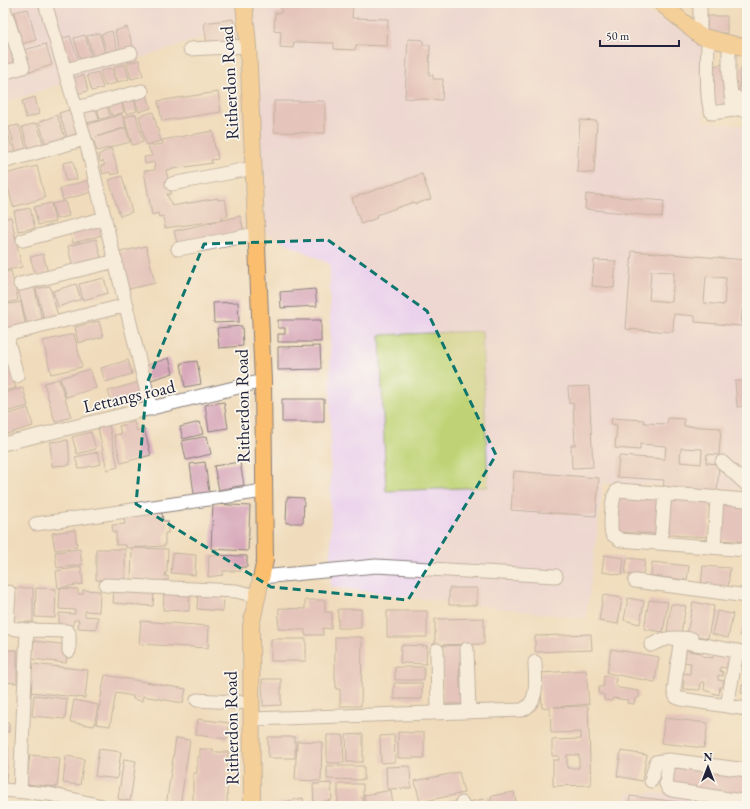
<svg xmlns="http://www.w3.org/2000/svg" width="750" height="809" font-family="'EB Garamond',serif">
<rect width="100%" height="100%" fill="#fbf7ec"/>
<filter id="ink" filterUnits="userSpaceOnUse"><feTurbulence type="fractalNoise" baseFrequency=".025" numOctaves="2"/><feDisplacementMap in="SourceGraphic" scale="8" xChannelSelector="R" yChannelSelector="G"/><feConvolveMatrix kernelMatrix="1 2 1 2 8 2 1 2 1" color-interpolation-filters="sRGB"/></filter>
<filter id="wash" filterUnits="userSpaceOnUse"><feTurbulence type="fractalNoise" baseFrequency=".012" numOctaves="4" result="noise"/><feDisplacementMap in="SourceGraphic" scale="16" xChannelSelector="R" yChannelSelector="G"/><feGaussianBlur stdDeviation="0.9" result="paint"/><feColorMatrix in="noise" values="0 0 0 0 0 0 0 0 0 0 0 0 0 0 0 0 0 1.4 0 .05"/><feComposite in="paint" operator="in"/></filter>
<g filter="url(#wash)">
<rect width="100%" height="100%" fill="#f0dcbc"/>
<path fill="#ead1ec" d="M3 3H235V27L3 103Z
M255 3H631L702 42 704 122 747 126V489L603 483 586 619 331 587 330 264 266 233Z
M627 793H692L747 806H623Z"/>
<path fill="#bfd376" stroke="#707a58" d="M482 331 488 487 386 491 380 335Z"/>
<g id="blocks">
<path fill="#d7a7ba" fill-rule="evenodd" d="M282 3H353L352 18 388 19 387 46 356 45 355 50 334 49V43L294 42 293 48 280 47 281 32 274 31 275 13H281Z
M28 9 36 40 22 44 14 12Z
M707 16H727V33H707Z
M233 19 236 40 207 44 204 23Z
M3 24 14 64 3 66Z
M127 27 134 50 122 54 115 31Z
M112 31 119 54 108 57 101 34Z
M99 33 106 56 94 60 87 36Z
M85 35 92 60 81 63 74 38Z
M70 36 79 63 67 67 58 40Z
M408 39 423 40V45H430L429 75H433V79H443L442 100 405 98Z
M46 44 52 65 30 72 24 50Z
M139 60 143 76 131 79 127 63Z
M125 64 129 79 118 82 114 67Z
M726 64 729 110 712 111 709 66Z
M741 67H747V104L738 103Z
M112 68 116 83 105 86 100 71Z
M98 72 103 88 92 91 87 75Z
M84 75 88 91 76 94 72 78Z
M146 92 151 108 139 112 134 96Z
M218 92 221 112 162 121 158 101Z
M133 95 137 111 126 114 121 99Z
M35 97 39 114 26 118 22 101Z
M120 97 124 112 112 116 107 101Z
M106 101 110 117 100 119 96 103Z
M274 101H325V133L274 132Z
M95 104 99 120 86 123 82 107Z
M69 110 78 133 67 137 59 113Z
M153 112 161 141 146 145 139 116Z
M122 114 126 127 96 137 126 128 130 142 97 151 93 138H90L86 125Z
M136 114 143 142 132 145 124 117Z
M57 115 65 138 46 145 39 122Z
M580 120 597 121 594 173 577 172Z
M37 123 44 146 29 150 22 127Z
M19 125 26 148 16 151 9 127Z
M7 130 15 156 3 160V131Z
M213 131 215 150H216L218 159 211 160 212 163 166 170 171 194H167L172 206 218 198V200L225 199 228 216 222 217V220L165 228 163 216 159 217 158 213 152 215 144 171 155 170 154 162 145 164 144 157 152 156 148 146 163 144 162 140Z
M111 148 119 173 111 175 110 172 103 174 101 166 105 165 103 161 100 162 98 155Z
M73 161 77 179 66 181 63 163Z
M37 166 45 198 13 207 5 174Z
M422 174 431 199 415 204 414 202 376 215 377 218 361 224 352 198Z
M122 176 132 212 120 216 109 180Z
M89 180 92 192 63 200 60 188Z
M586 194 664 201 662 217 585 209Z
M65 201 69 216 56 219 52 204Z
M51 203 55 222 38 225 34 207Z
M30 208 35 228 18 231 14 211Z
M240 216 244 232 178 247 174 231Z
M11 217 22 267 3 271V219Z
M99 223 102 235 73 243 70 232Z
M96 239 102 261 73 268 68 246Z
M146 246 155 283 125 290 116 253Z
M632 251 746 260 741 326 695 322V316L674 314 673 332 626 329ZM651 271 674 272 672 302 649 300ZM706 276 726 278 724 305 704 303Z
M43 254 48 273 36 276 30 257Z
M594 260 616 261 614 288 592 286Z
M11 271 18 300 3 304V272Z
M104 278 108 293 83 300 79 284Z
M76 284 81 299 58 307 53 291Z
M34 286 42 319 27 323 18 290Z
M50 286 58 316 44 319 36 289Z
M315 289 317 306 281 308 280 292Z
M21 302 26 328 6 331 3 305Z
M238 302 239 322 214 323 213 303Z
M278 320H321V342H278V334H285V328H278Z
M99 321 103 337 78 343 75 327Z
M242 326 243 346 219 348 217 328Z
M74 334 82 367 51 374 43 341Z
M320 346 321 369 278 370V347Z
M3 347 11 361 3 364Z
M169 358 173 373 148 381 144 366Z
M128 360 132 374 105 382 101 368Z
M197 361 201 384 185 387 181 363Z
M9 364 16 388 3 391V366Z
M90 369 96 388 66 397 60 378Z
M59 379 71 417 55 422 44 383Z
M735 381H747V406L737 407Z
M139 382 145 402 114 410 108 391Z
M589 386 593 467 572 468 571 445H575L573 403 569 404 568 387Z
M23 388 28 406 3 413V393Z
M282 399H324V422H282Z
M224 402 228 428 209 431 205 405Z
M28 408 33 426 3 435V416Z
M612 418 644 420V423L667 424 668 418 684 419V426L721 428 719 455 707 454 706 463 719 464 717 493 663 490 664 480 617 477 619 456 665 459 666 446 640 444V450L615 448 617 425 611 424ZM681 448 702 449 701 464 680 462Z
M134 422 137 431 144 429 151 455 121 463 114 435 121 434 119 426Z
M200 422 203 434 183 439 180 427Z
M109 425 118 467 107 470 98 428Z
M91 432 96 449 77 454 72 437Z
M207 436 211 454 186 460 182 441Z
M68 440 70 465 52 466 50 442Z
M98 452 101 464 79 469 75 457Z
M205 462 209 492 194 494 190 464Z
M240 462 244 485 219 490 214 466Z
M514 471 599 478 596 516 511 510Z
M618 493 659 495 657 534 616 532Z
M287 497 304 498 303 523H286Z
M670 498 711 499 708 537 669 535Z
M721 502 747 503V542L719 540Z
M213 504 250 506 248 551 211 549Z
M162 513 163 521H168V533H165V546L126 548V545H116V532H113L112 525 125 524 124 515Z
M75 530 77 547 55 550 52 533Z
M132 548 168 549 167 572H166L165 576H168V580H165V581H131Z
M80 549 82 565 57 568 55 552Z
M96 549H125V580H96Z
M173 553 196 555 195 575 171 573Z
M209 555 247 556V567H241V571H223V575L208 577Z
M604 555 624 558 622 575 602 572Z
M627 558 645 560 643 576 625 574Z
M652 562 689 566 687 580 651 576Z
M703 566 730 568 728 588 701 586Z
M81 567 83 584 58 588 56 571Z
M14 588H33V622H14Z
M36 588 56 589 55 618 35 617Z
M60 588 78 589V594H83V590L100 591 99 612 85 611V616L98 617 96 629 78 628 79 620H74L72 627 59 626V613L75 614V610L59 609Z
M114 588 154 591 153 606 113 603Z
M449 588H477V605H449Z
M164 592 190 594 189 611 163 610Z
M198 593 224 594 223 611 197 609Z
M603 595 622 598 618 624 599 621Z
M628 598 644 601 640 624 624 620Z
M305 600H325V612H332L331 629 323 628V635H305V630L278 629 279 608 305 609Z
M649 600 668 602 663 632 644 629Z
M693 602 714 606 708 638 687 634Z
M671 604 686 606 681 633 667 631Z
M338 609H361V628H338Z
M747 610V637L740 635Z
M387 611H427V637H387Z
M717 611 733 614 728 638 712 634Z
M484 618V644L435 645V619Z
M141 621 209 626 208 648 139 644Z
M591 634 592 650 535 652V636Z
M335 637H362L361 706H340V689H336V681H335Z
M271 639H306V661H271Z
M34 641 68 645 66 663 32 659Z
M401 645 427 646 426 664 400 663Z
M464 645V662H459L460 688H464L465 704H443L442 646Z
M611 649 659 657 655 682 607 673Z
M3 650H17V683L3 682Z
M682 650 702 653V656L713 658V654L731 656 730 663H727V668L720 667V671L723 672V676L718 675V680L724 681 723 687H720L719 695 704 690 705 682H701L700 690 683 689 684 681 679 680V673L690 674 691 663 684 662Z
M744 661H747V674L743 670Z
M33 664 88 670 85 698 29 692Z
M395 667H424V680H395Z
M586 670 589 704 554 707 588 706 591 785 553 786V760H559V756H552V740L581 739V732L551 733 550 707 542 708 540 673ZM567 755H579V768H567Z
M105 675 186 689 183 703 143 696 142 701 133 699V696L116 693 110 726 96 724Z
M604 676 616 678 615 685 619 688 639 691V698H635L634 704 627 703 628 700 613 698 612 701 604 700V695L598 693 599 687H603Z
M262 679H281V705L263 706Z
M394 683H422V699H394Z
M3 684H5V703H3Z
M742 685 747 686V702H744L745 693H741Z
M34 695 67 699 65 719 32 716Z
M74 700 98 705 94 726 70 722Z
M665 718 708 723 704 748 661 743Z
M198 719 229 723 227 739 196 735Z
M3 723H9V732H3Z
M398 732 424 733V758H398Z
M363 734V762H347L346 735Z
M327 735H343L344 763H327Z
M394 735 395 762 381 763 380 736Z
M268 737H295V758H268Z
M176 738 190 740 180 806H166Z
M297 741 322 742 321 781 295 780Z
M3 746H8L7 764 3 763Z
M99 749 121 752 117 779 95 776Z
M200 749H213V752H228L227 806H193V773H197V757H200Z
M621 751 647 755 642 781 617 776Z
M30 755 60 758 57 787 26 784Z
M66 756 84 759 80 785 63 783Z
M124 759 136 761 130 801 118 799Z
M3 764H7L6 782H3Z
M672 764 747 776V797L669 785Z
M327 766H364V780L327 779Z
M410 766 411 788 387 789 386 767Z
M459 772 464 793 420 802 415 781Z
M331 783 332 800 324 801V806H314L313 784Z
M338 784H363V805H338Z
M391 790 393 806H366L364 795Z
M514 792 517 806H493L491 796Z
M630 796 702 805V806H629Z
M303 798 304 806H269V805Z
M489 798 491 806H468V802Z
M454 802V806H439V805Z
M596 803 597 806H567V805Z"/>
</g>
</g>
<g filter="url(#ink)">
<use href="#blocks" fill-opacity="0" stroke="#897f7c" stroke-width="1"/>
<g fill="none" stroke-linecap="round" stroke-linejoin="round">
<defs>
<path id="minor" d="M45 3 87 146 151 409
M700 3V36
M3 5 23 67 3 73
M708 38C708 51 705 105 712 113L733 110 729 78V43
M190 49 248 46
M65 70 131 53
M736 97 738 109 747 111
M76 108 142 91
M3 162 85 139
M172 184 253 168
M23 240 105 218
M178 249 256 234
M20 284 116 261
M17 376 8 341 10 334 127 305
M3 444 263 381
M722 462 747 485
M747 500 618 490C611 493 610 527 612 534L620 540 747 550
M36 524 264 491
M661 543 665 493
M714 547 717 497
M262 577 376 566 556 576
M635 581 747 596
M106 585 236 591 257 596
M9 592 7 624 9 628 27 630 67 631 69 633V651
M651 645C666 637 675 637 692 639
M467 649 469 712
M437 650 438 713
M747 653 686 642 680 643 674 691 676 697 681 699 747 709
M197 700 251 703
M727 706 737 651
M251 719 522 710C540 703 535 678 535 662
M747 770 669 760 666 784 668 788 672 790 747 802
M651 781 656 762 669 760
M3 790 49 794 102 806
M20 791 27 630
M462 803V806"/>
<path id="major" d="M244 3 248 46 263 381 265 560 251 626 252 806
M661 3 700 36 747 48"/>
</defs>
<use href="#minor" stroke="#897f7c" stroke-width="15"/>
<use href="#major" stroke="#897f7c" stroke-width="18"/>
<use href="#minor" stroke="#fff" stroke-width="13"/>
<use href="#major" stroke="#fbbe6e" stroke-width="16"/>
</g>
</g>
<path d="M0 0H750V809H0ZM328 240 427 311 496 455 408 600 271 587 136 504 147 383 204 244Z" fill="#f0dcbc" fill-opacity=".55" fill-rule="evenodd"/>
<path fill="none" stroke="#0f766e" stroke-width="3" stroke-dasharray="8 5" stroke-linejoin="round" d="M328 240 427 311 496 455 408 600 271 587 136 504 147 383 204 244Z"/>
<g text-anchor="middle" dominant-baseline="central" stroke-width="3.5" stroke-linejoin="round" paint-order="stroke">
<g font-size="18" fill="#22223b" stroke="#fbf7ec">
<text transform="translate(229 83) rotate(-93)">Ritherdon Road</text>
<text transform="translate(129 396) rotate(-13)">Lettangs road</text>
<text transform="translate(242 406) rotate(-91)">Ritherdon Road</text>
<text transform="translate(231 728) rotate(-91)">Ritherdon Road</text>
</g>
</g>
<rect width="750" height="809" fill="none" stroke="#fbf7ec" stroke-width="16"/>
<g transform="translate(708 767)" stroke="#fbf7ec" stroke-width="3" paint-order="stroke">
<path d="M0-3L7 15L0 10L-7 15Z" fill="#22223b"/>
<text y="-6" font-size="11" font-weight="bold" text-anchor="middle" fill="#22223b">N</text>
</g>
<path d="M600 40v6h79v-6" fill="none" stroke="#22223b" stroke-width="2"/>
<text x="606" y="40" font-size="12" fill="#22223b" stroke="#fbf7ec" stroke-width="3" paint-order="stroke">50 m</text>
</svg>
